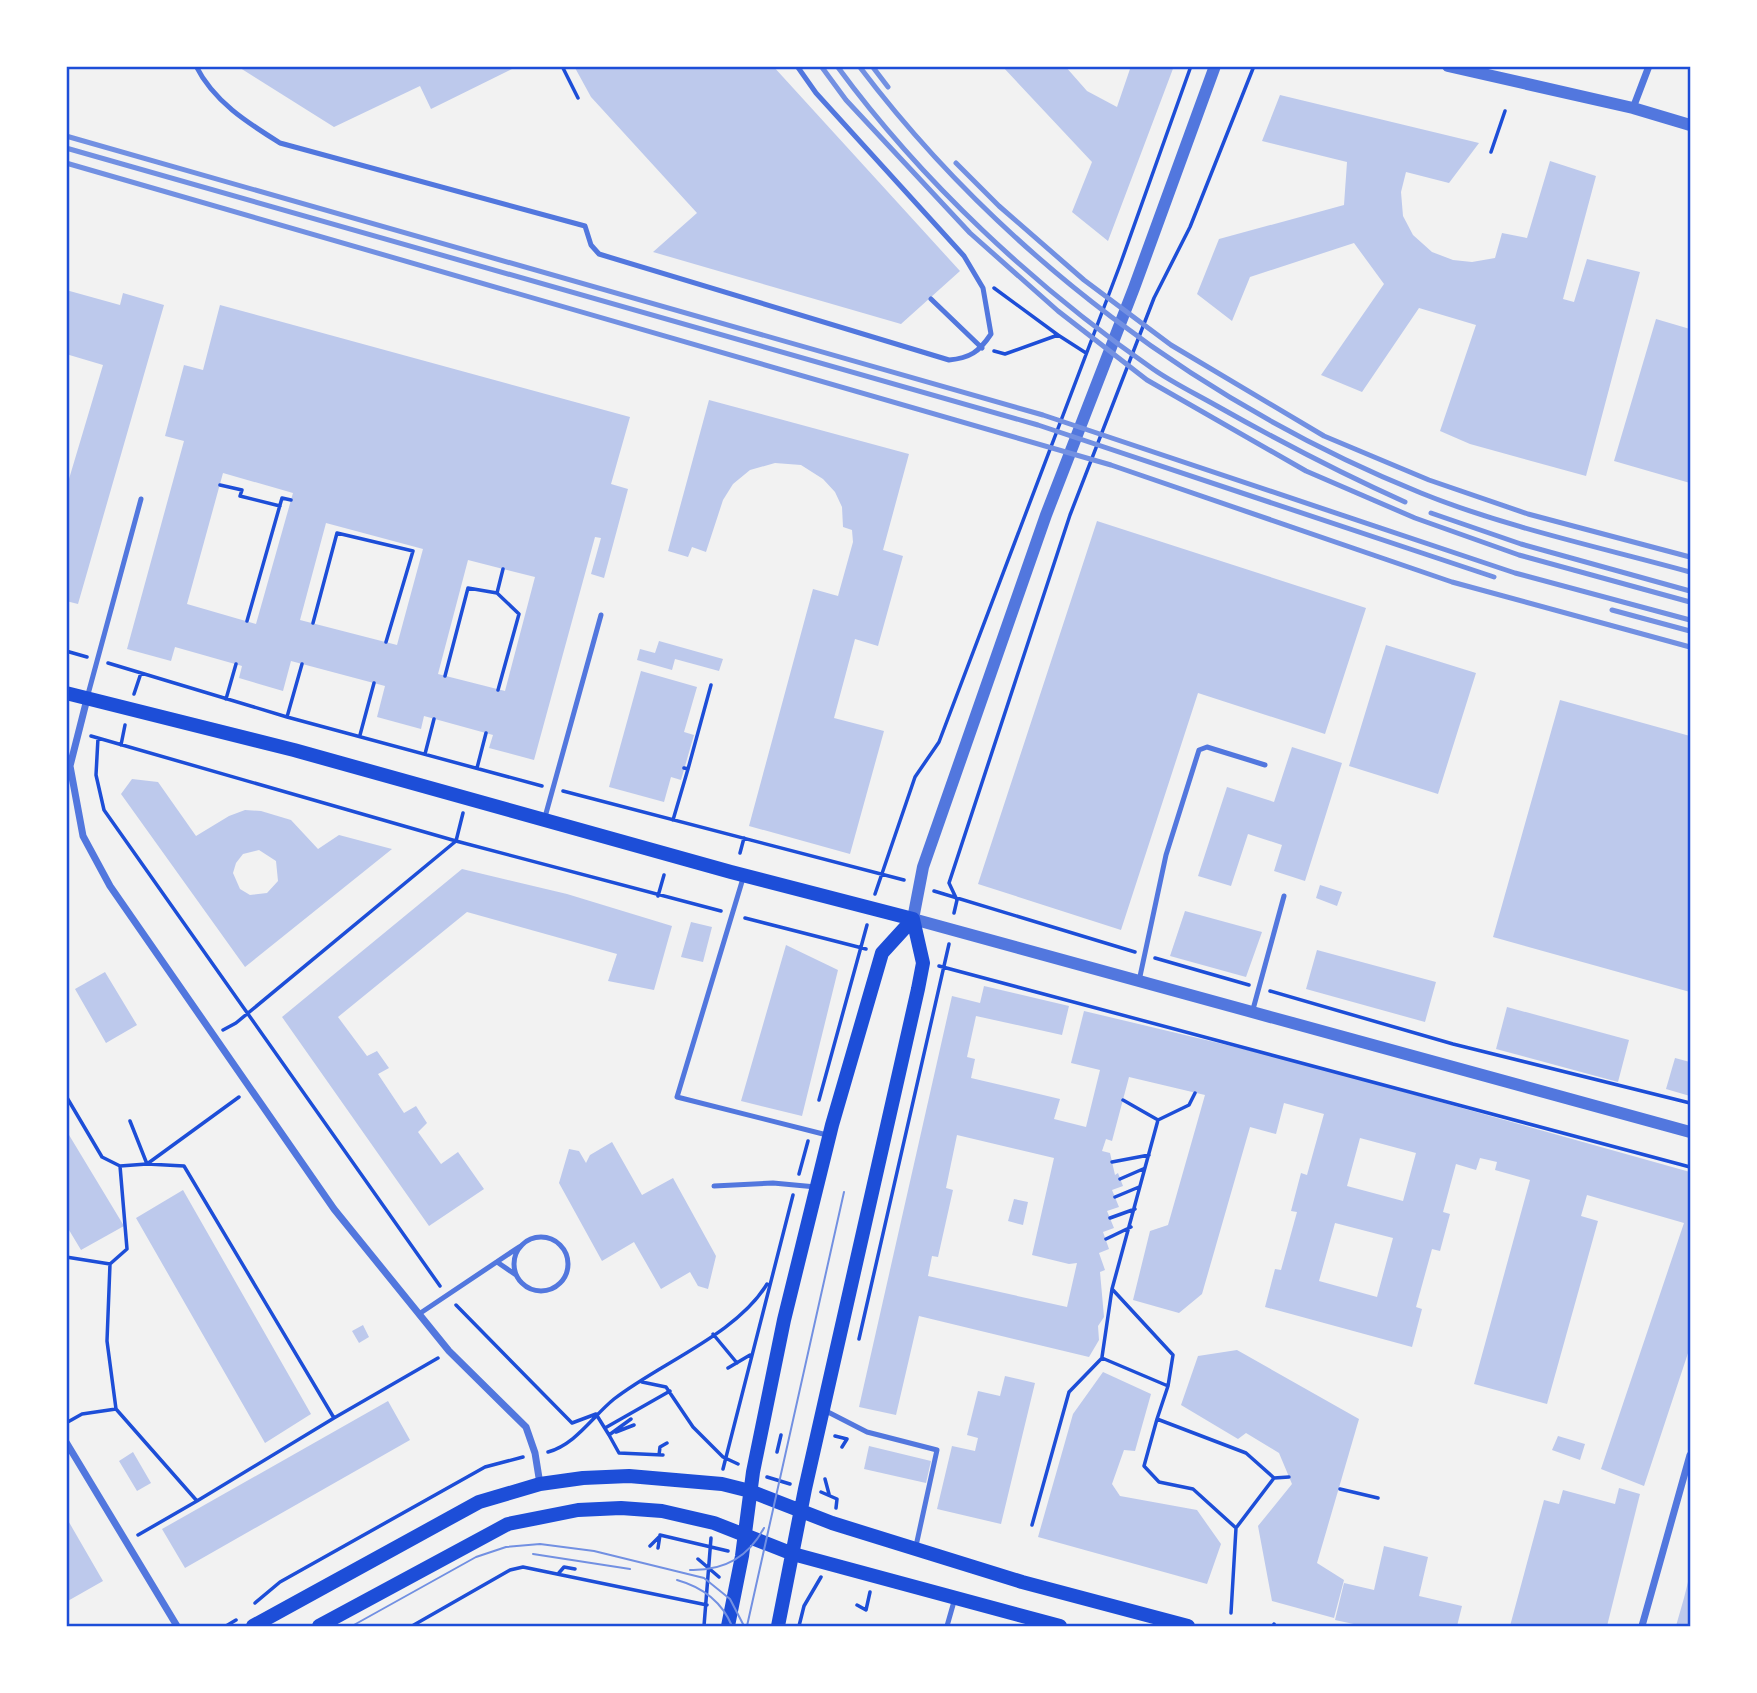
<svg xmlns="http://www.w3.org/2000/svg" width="1757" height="1693" font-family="Signika,sans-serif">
<rect width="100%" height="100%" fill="#f2f2f2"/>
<path fill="#bdc9ec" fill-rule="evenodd" d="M237 66H518L431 109 420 86 334 127Z
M574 66H773L960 271 901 324 653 252 697 213 591 97Z
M1002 66H1065L1087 91 1117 107 1131 66H1174L1108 241 1072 212 1092 162Z
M1280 95 1479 143 1449 183 1406 172 1401 192 1403 216 1413 235 1432 252 1453 260 1472 262 1495 258 1502 233 1527 238 1550 161 1596 176 1563 299 1574 302 1587 259 1640 272 1586 476 1470 444 1440 431 1476 325 1419 308 1362 392 1321 375 1384 284 1354 243 1250 277 1232 321 1197 294 1219 239 1344 205 1347 162 1262 141Z
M66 290 120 305 123 293 164 305 78 604 66 601V489L103 365 66 354Z
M220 305 630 417 611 484 628 489 604 578 591 574 601 538 595 537 534 760 489 748 493 735 424 716 421 729 377 717 385 686 291 661 283 691 239 678 242 666 175 647 171 661 127 649 184 441 165 436 184 365 203 370ZM223 473 293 493 256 624 187 604ZM326 523 423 549 397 645 300 620ZM468 560 535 577 505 691 438 674Z
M1656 319 1690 329V483L1614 461Z
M709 400 909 454 883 550 903 556 878 646 855 639 834 718 884 731 850 854 749 826 813 589 838 596 853 542 852 530 843 527 842 507 835 492 823 479 801 465 775 463 750 470 733 484 723 500 706 552 692 547 688 557 668 551Z
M1097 521 1366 608 1325 734 1198 693 1121 930 978 884Z
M659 641 723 659 719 671 675 659 672 670 637 660 640 649 655 653Z
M1386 645 1476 673 1438 794 1349 766Z
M641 671 697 687 684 732 694 735 681 780 671 777 664 802 609 787Z
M1560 700 1690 736V992L1493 937Z
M1292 747 1342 763 1305 881 1274 871 1282 845 1248 834 1231 886 1198 876 1227 787 1274 802Z
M132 779 158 782 196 836 229 816 245 810 261 811 291 820 318 849 339 835 392 849 245 967 121 794ZM259 850 276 861 278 881 267 893 250 895 240 889 233 873 236 863 243 854Z
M462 869 567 894 672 926 654 990 608 981 617 954 467 912 338 1017 367 1056 377 1051 389 1068 378 1074 404 1113 416 1106 427 1123 418 1132 441 1164 458 1152 484 1189 429 1226 282 1017Z
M1320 885 1342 892 1337 906 1316 898Z
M1185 911 1262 932 1246 977 1170 956Z
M691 922 712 927 703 962 681 957Z
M786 945 838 970 802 1116 741 1101Z
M1317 950 1436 982 1425 1022 1306 989Z
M105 972 137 1025 106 1043 75 989Z
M984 986 1069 1006 1062 1035 976 1016 967 1057 975 1059 971 1078 1060 1099 1054 1119 1086 1127 1100 1070 1071 1063 1084 1011 1294 1061 1690 1172V1347L1644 1486 1601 1469 1684 1223 1587 1195 1581 1216 1598 1221 1547 1404 1474 1384 1530 1180 1495 1170 1497 1162 1480 1158 1476 1170 1456 1164 1443 1212 1450 1214 1440 1251 1432 1249 1416 1307 1422 1309 1412 1347 1265 1307 1275 1269 1281 1270 1297 1212 1291 1211 1301 1173 1307 1175 1324 1114 1284 1103 1276 1134 1250 1127 1202 1294 1179 1313 1133 1300 1150 1231 1168 1225 1205 1095 1129 1077 1112 1141 1106 1139 1102 1151 1110 1153 1115 1175 1118 1173 1123 1186 1112 1190 1119 1207 1107 1211 1114 1228 1103 1232 1109 1249 1099 1253 1105 1270 1100 1272 1104 1317 1098 1326 1099 1340 1089 1357 919 1316 896 1415 859 1407 952 996 980 1003ZM957 1135 1054 1158 1032 1255 1069 1264 1077 1263 1067 1307 928 1276 932 1256 938 1257 953 1190 946 1188ZM1360 1138 1416 1153 1403 1201 1347 1186ZM1335 1223 1393 1238 1377 1297 1319 1281Z
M1507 1007 1629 1040 1618 1082 1496 1049Z
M1675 1058 1690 1062V1096L1666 1089Z
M66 1130 124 1226 81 1250 66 1225Z
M612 1142 642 1195 673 1178 716 1256 708 1289 698 1286 690 1272 661 1289 634 1242 602 1261 559 1183 569 1149 579 1151 586 1163 590 1155Z
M183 1190 311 1414 265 1443 136 1218Z
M1014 1199 1028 1202 1023 1225 1008 1221Z
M363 1325 369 1337 359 1343 352 1331Z
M1237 1350 1359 1419 1317 1563 1344 1580 1334 1618 1272 1601 1258 1526 1292 1484 1279 1453 1246 1433 1238 1439 1181 1405 1198 1356Z
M1103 1372 1151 1394 1135 1451 1124 1450 1112 1484 1120 1496 1197 1510 1221 1544 1207 1584 1038 1537 1073 1414Z
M1005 1376 1035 1383 1001 1524 937 1509 952 1446 975 1451 978 1438 967 1435 978 1391 1000 1396Z
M388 1401 410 1440 185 1568 162 1529Z
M1558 1436 1585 1444 1580 1460 1552 1450Z
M869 1446 931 1461 926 1483 864 1469Z
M133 1452 151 1483 137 1491 119 1461Z
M1619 1488 1640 1494 1607 1626H1510L1544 1500 1559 1504 1563 1490 1615 1504Z
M66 1517 103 1581 66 1602Z
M1384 1546 1428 1557 1419 1596 1462 1606 1457 1626H1363L1335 1620 1344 1583 1374 1590Z
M1690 1574V1626H1676L1684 1598Z"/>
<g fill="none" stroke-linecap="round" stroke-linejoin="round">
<path stroke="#1d4ed8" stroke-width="3.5" d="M562 66 578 98
M1491 152 1505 111
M1058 335 1086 353
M994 351 1005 354 1058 335 994 288
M220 485 242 490 240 496 280 506
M497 593 503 569
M247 621 282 498 291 500
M313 623 337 533 413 551 386 642
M66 651 87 657
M108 663 287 717 542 786
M445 676 468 588 497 593 519 614 498 690
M134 694 141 673
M226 699 236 664
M287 717 302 664
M360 735 374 683
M91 736 456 841 721 911
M98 738 96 775 104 810 440 1286
M121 745 125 725
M425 754 434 719
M477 768 486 733
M688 769 711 685
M563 791 904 880
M673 820 688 769 684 768
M740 853 744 838
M934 891 1135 952
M875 894 915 777 939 742 1120 265 1191 66
M658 896 664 875
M954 913 957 900 949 883 1070 515 1154 298 1190 227 1254 66
M745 918 866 949
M1155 958 1249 985
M939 966 1690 1167
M1270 991 1453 1044 1690 1103
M223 1030 236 1023 456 841 463 813
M66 1096 102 1157 120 1166 127 1249 110 1264 66 1257
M819 1100 867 925
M1123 1100 1158 1120
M1112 1162 1149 1155
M120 1166 147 1164 130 1121
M799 1174 808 1141
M1120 1179 1143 1169
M1115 1197 1139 1187
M1110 1218 1135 1209
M1106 1239 1131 1227
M110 1264 107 1341 116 1409 197 1501 334 1418 184 1166 147 1164 239 1097
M1113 1290 1173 1355 1168 1386
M456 1305 572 1423 596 1414 609 1435 631 1419
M713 1334 737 1363
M859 1339 949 944
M1102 1357 1112 1289 1158 1120 1189 1105 1195 1093
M728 1368 750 1355
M642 1382 666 1387 693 1427 723 1457 738 1464
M334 1418 438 1358
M1157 1419 1144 1466 1159 1482 1193 1489 1236 1528
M66 1423 82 1414 116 1409
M605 1428 670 1391
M616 1432 634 1425
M609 1435 619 1453 663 1455
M835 1436 847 1439 842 1447
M548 1452C576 1444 592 1417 614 1399 660 1363 737 1334 767 1284
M777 1452 781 1435
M659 1455 660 1447 667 1443
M723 1469 793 1195
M767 1477 790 1484
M825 1479 829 1494
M1340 1489 1378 1498
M821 1492 837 1499 836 1508
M1032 1525 1069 1392 1102 1358 1168 1386 1157 1419 1246 1453 1274 1478 1289 1477
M138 1535 197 1501
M650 1546 659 1537
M658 1548 660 1535 728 1551
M698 1559 719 1577
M558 1574 564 1567 575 1569
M255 1603 280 1582 485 1467 523 1457
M857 1605 866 1610 870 1592
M1231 1613 1236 1528 1274 1478
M226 1626 236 1620
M412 1626 510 1570 523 1567 707 1605
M704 1626 711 1538
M799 1626 804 1606 821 1577
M1273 1626 1274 1624"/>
<path stroke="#5277de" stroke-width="5" d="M196 66C214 102 248 123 280 143L585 226 591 245 599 254 949 360C970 358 979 352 991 334L983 288 964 256 816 93 797 66
M931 299 982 348
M87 698 141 499
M545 817 601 615
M744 875 677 1097 827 1135
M1139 981 1166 855 1199 750 1207 747 1265 765
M1252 1013 1284 896
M714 1186 773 1183 816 1187
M514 1264a27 27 0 1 1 54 0a27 27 0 1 1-54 0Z
M497 1262 516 1275
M419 1314 519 1247
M826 1411 867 1432 937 1450 916 1546
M947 1626 955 1598"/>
<path stroke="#5277de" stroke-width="7" d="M1633 108 1649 66
M87 699 70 766 83 836 110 886 334 1209 449 1351 526 1427 535 1453 540 1484
M66 1442 177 1626
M1642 1626 1690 1455"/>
<path stroke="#5277de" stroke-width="12" d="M1215 66 1134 288 1046 515 923 867 913 919 1690 1132
M1448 66 1633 108 1690 125"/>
<path stroke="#1d4ed8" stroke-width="14" d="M66 693 294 750 731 872 913 919
M253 1626 479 1502 540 1484 583 1478 629 1476 722 1484 750 1491 832 1523 1022 1582 1188 1626
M319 1626 508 1524 578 1510 621 1508 662 1511 714 1523 793 1554 1060 1626
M728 1626 742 1556 753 1472 784 1320 832 1125 882 953 913 919
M778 1626 805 1489 918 989 923 963 913 919"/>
<path stroke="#7290e2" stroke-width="2" d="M533 1554 630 1569
M690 1570C723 1571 748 1558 764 1528
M677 1580C702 1587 722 1602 732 1626
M352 1626 476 1557 506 1547 540 1544 594 1551 704 1578 730 1599 744 1626
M747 1626 844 1192"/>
<path stroke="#7290e2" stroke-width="5" d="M821 66 846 100 970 233 1058 311 1147 380 1306 471 1415 518 1519 555 1690 602
M837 66C922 182 1035 287 1153 369 1173 383 1196 394 1217 406 1279 441 1340 473 1405 502
M859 66C1002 255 1202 404 1421 493 1505 527 1603 548 1690 572
M872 66 888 87
M66 136 1043 415 1515 573 1690 620
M66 148 1038 425 1494 577
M66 163 1111 465 1452 582 1690 647
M956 163 999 206 1084 280 1171 345 1324 436 1429 480 1528 514 1690 557
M1431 513 1521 544 1690 591
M1612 610 1690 631"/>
</g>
<rect width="1757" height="1693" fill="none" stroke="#ffffff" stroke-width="136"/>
<rect x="68" y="68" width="1621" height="1557" fill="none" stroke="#1d4ed8" stroke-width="2.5"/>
</svg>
